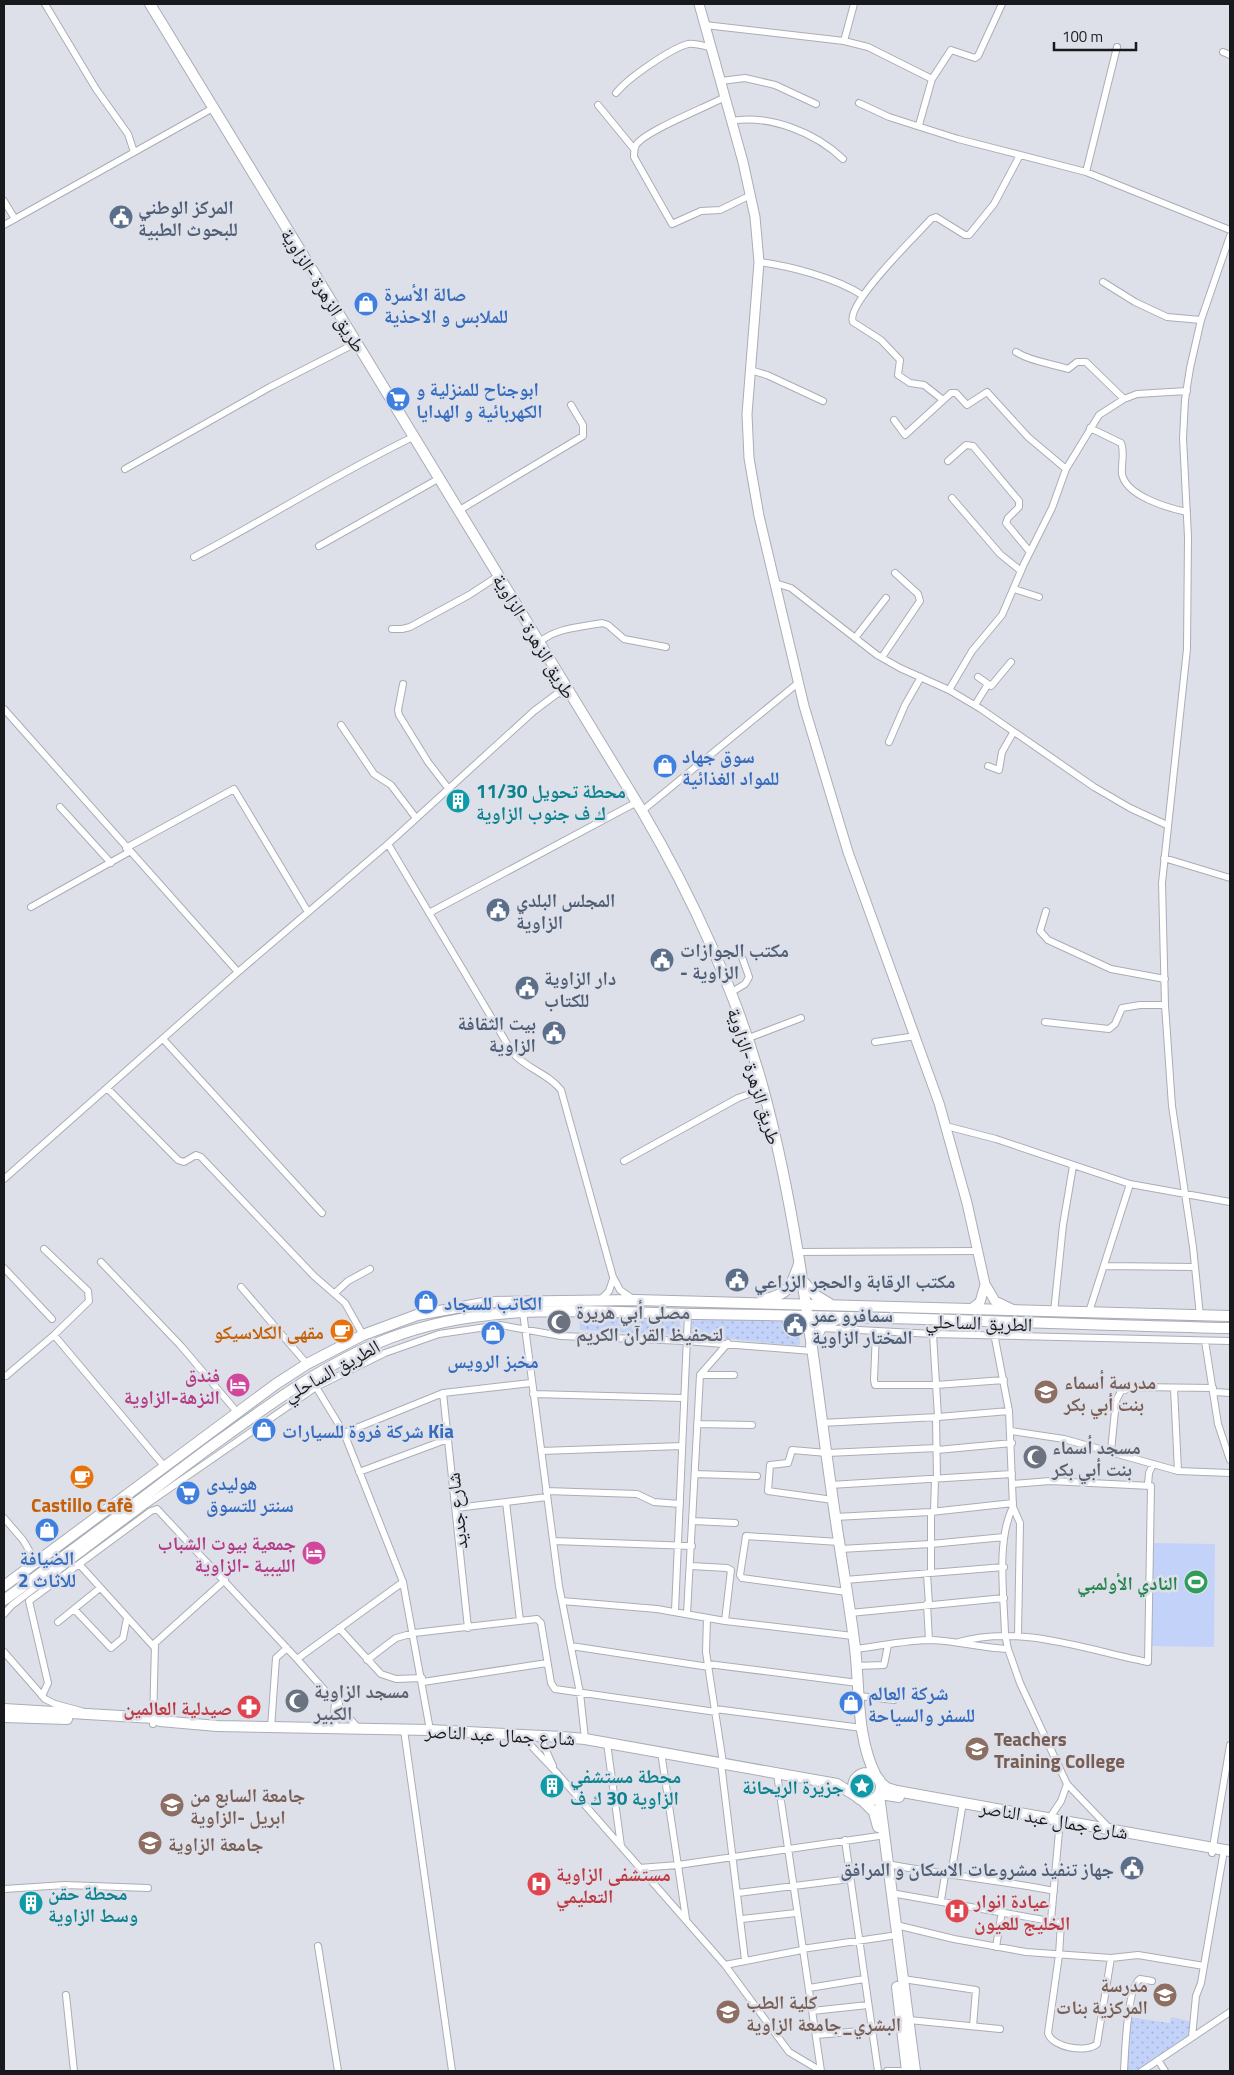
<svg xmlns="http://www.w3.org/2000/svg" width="1234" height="2075" font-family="'Titillium Web','Noto Naskh Arabic',sans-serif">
<defs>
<pattern id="grass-dots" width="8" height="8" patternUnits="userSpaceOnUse" patternTransform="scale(1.25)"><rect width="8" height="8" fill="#c3d2f9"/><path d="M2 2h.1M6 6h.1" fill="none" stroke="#a7b4d5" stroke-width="1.8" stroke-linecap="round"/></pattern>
</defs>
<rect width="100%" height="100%" fill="#dde0e9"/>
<path fill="url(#grass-dots)" d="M579 1315 679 1318 683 1335 580 1330Z
M693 1318 795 1320 799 1323 800 1344 798 1346 691 1335Z
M1129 2017 1170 2023 1171 2017 1193 2022 1191 2037 1143 2071H1124Z"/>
<path fill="#c3d2f9" d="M1151 1543 1215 1544 1214 1647 1150 1646Z"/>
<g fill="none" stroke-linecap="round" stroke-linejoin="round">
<defs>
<path id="minor" d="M45 4 96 89 128 134 134 152
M705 25 844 41 868 47 932 79 919 125
M844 41 854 4
M1223 52 1230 55
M932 79 951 50 975 58 978 56 1002 4
M721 81 745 78 775 85 816 104
M616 93C628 78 670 49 688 44 696 43 704 46 712 48
M725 97C707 107 645 131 636 145 634 149 634 152 634 157L672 224 701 211 720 210 751 195
M859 103 889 117 958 139 1086 172 1230 230
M598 105 634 149
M731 121C770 114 816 133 843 159
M1086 172 1117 47
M4 201 15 219
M4 225 213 108
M759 262C790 266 836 278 862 295
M1103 282 1135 302 1167 317 1201 320
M1016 352C1032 362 1050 363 1068 369L1077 362H1086L1124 399
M750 370 767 375 823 401
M943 400 924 385 910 383 898 375 900 360 881 340 853 322C845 304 917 235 931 219L936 217 965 235H969L994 204 1020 155
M894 420 905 435 951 393H956L967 405 987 392 1028 437 1066 469
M1090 428 1121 443C1125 452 1121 464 1122 474 1126 496 1168 508 1187 512
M948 461 966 445 973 446 1019 501V507L1008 518 1006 523 1030 552
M125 469 270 387 356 343
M952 498 1000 554 1021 571
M458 511 583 436V425L571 405
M319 546 438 479
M194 557C268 518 338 473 413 437
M775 583 791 588 877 655 900 668 949 690 981 709 1094 787 1130 808 1167 825
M1014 589 1039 597
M392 629H402L410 627 469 595 498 576
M855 638 886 598
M539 643C554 628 582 627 602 623L608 625 624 639 666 647
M882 657 920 601 918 594 895 573
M403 684 398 710 399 715 428 762 448 788
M949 690 972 651 1002 615 1024 564 1052 508 1066 469 1099 415 1124 399 1137 394 1187 391
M975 705 988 684 978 677 991 686 1011 662
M4 709 238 972
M341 725 374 774 391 785 416 818
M889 742 905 705 921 677
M988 766 999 770 1002 752 1013 733
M60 807 111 863
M642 811 798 683
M388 844 512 1052C526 1069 548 1073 561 1090L613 1277 620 1290 633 1299
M126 848 234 789 308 912
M1164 858 1230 878
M31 907 129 852
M1046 911 1040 931 1048 940 1111 969 1165 979
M429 913 637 802
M730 993 745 984 749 977 742 957
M1045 1022 1109 1029 1115 1024 1122 1008 1140 1005H1165
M163 1039 322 1213
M746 1039 801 1018
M875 1042 916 1036
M107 1088 178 1160 184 1162 196 1155 201 1157 314 1276 345 1303 363 1335
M946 1126 996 1139 1130 1184 1230 1202
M624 1161 738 1098 763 1089
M4 1179 238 972 388 844 534 711 558 693 571 695
M798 1252 977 1251
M101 1262 181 1346 237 1412
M1104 1266 1195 1267
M4 1268 52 1319
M241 1287 307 1364
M335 1293 348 1281 370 1269
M600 1300 609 1291 613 1279
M523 1312 559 1586 580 1693 585 1739
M1054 1312 1063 1225 1073 1166
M1089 1312 1130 1184
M1200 1316 1193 1247 1172 1106 1165 1005 1162 883 1187 649 1188 537 1183 438 1185 400 1190 368 1201 320 1230 236
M992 1323 1009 1411 1013 1507 1020 1523 1018 1635
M822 1328 933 1334 1230 1341
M876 1332 874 1380 875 1385H936L1004 1380
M933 1334 938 1417
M54 1335 164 1466
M1205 1341 1218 1424 1230 1460
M700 1375H734
M6 1376 54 1335 89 1301 88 1291 44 1249
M316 1387 344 1433 403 1582 430 1730
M1174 1388 1178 1471
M1215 1392 1230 1393
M443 1393 468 1628
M533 1394 683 1398
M936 1418 937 1479
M821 1423 938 1417 1009 1411
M697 1424 752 1425
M1011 1431 1064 1439 1178 1471 1230 1473
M344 1433 443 1393 531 1383
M937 1450 1012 1443
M541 1451 682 1446
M1111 1451 1116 1401 1121 1391 1135 1387 1213 1388
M359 1472 448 1439
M695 1474 757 1476
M830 1485 1012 1474
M1148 1485 1149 1473 1153 1464
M546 1491 637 1494 654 1502 680 1504
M833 1500 768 1491 770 1465 788 1463 792 1450 827 1453 937 1448
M506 1502 520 1621
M1013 1507C996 1540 1004 1597 1005 1634L1008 1649 1020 1683 1067 1784 1110 1829
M456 1508 547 1497
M934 1511 935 1479
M931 1512V1573
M835 1517 931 1512 1013 1503
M4 1518 23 1540 36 1562
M693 1521 735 1523
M553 1541 692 1546
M839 1542 746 1536 740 1575 742 1578 847 1592
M840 1549 931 1544 1004 1537
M79 1564 155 1648
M691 1566 727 1568 731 1570 725 1621
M927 1574 929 1604
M845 1580 1004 1567
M562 1601 657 1609 725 1621 853 1636
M927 1604 929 1640
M74 1609 111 1648 123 1638 127 1618
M675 1611 688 1314
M850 1613 1004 1598
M4 1614 12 1605 144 1506 316 1387 385 1353 439 1334 500 1325 561 1336 686 1341 812 1351
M687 1614 700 1375 728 1343
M707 1618 706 1652 723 1763
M58 1622 100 1588
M339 1628 381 1674 396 1679 422 1678
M959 1642C1020 1624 1087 1650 1148 1662L1151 1486 1050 1481 1012 1484
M571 1646 709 1667
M855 1649C880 1646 907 1640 932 1640 958 1641 982 1648 1008 1649
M4 1652 45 1699 55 1704 81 1711
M297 1659 403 1582
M367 1660 396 1638 414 1633 537 1619 541 1623 551 1683 555 1689 716 1712
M708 1664 858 1683
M856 1666 884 1665 888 1645
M423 1682 547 1663
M42 1696 48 1683 29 1601 151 1511 157 1509 297 1659 359 1729
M859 1696 894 1700
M715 1709 862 1728
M153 1724 155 1643 225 1580
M271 1728 276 1658 287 1648
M404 1730 452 2071
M520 1734 556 1772 725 1965 789 2052 821 2071
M539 1735 553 1766
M607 1743 621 1846
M661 1752 686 1919
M721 1763 745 1960
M777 1774 821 2071
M1049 1819 1061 1801 1067 1784
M845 1840 878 2071
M1212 1853 1230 1745
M888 1864C943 1875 999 1880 1054 1891
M639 1868 678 1865 879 1836
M951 1875 962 1808
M4 1889 65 1885 148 1888
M738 1893 850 1879
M891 1893 1061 1923 1059 1955 1048 2033C1052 2048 1087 2053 1097 2044L1111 1958
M941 1900 945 1875
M742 1919 796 1913
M1051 1920 1060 1820
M896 1925 954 1939 1026 1952 1111 1958 1138 1955 1204 1966
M318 1946 338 2071
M996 1947 1002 1911
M802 1949 891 1936
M725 1965 802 1950
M903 1979 976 1990 973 2026
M809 1988 864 1979
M66 1995 74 2071
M812 2011 868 2005
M909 2020 1000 2029
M816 2035 872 2030
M1192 2037 1196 1996 1201 1983 1223 1856
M1158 2060 1165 2071
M887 2071H900
M1124 2071C1125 2055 1127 1986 1140 1979L1152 1981
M1142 2071 1230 2012"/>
<path id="secondary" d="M699 4 743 162 755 217 759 262 747 414 749 458 759 516 804 706 848 852 939 1103 967 1203 985 1284 995 1301 1012 1309
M971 1309 980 1302 985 1285"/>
<path id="primary" d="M150 4 642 811C692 896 738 996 764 1092 804 1241 816 1396 840 1548 845 1581 851 1614 855 1648 860 1690 856 1737 876 1776
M4 1709 154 1718 160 1721 217 1726 430 1730 562 1737 585 1739 837 1784 856 1796
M4 1717 67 1719
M330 1728 336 1715 337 1703
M853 1787a14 14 0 1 1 28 0a14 14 0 1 1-28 0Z
M880 1782 887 1788 897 1791 1230 1851
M880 1794 899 1797
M879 1795 915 2071
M863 1801 874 1812 878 1827
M897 1987 907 2071"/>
<path id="trunk" d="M801 1279 815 1295 830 1304
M763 1300C789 1293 790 1290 799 1264
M811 1346 821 1328 839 1318
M4 1586 276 1384 307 1364 363 1335 417 1315 489 1302 636 1300 1230 1316
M4 1600C71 1552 138 1501 205 1451 263 1409 322 1364 390 1338 488 1300 594 1313 697 1314 874 1316 1052 1324 1230 1328"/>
</defs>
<use href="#minor" stroke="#aaadb6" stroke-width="8"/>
<use href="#secondary" stroke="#aaadb6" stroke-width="11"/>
<use href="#primary" stroke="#aaadb6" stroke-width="12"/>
<use href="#trunk" stroke="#aaadb6" stroke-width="12"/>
<use href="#minor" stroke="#fff" stroke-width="6"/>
<use href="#secondary" stroke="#fff" stroke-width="9"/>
<use href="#primary" stroke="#fff" stroke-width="10"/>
<use href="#trunk" stroke="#fff" stroke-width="10"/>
</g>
<defs>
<symbol id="civic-disc" viewBox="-11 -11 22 22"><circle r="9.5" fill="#5c6f8a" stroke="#dde0e9"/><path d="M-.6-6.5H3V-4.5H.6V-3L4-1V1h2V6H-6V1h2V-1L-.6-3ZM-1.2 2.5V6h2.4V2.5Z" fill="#fff"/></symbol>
<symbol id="shop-disc" viewBox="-11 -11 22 22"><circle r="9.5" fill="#3f7fe0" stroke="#dde0e9"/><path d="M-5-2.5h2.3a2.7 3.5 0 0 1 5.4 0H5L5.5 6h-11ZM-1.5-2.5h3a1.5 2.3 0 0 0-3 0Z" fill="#fff"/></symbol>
<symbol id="supermarket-disc" viewBox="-11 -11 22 22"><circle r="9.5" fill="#3f7fe0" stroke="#dde0e9"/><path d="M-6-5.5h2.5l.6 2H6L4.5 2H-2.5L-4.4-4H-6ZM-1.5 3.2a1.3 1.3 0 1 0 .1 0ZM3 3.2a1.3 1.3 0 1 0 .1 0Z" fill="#fff"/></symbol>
<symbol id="building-disc" viewBox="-11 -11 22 22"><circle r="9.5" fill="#0f9aa8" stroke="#dde0e9"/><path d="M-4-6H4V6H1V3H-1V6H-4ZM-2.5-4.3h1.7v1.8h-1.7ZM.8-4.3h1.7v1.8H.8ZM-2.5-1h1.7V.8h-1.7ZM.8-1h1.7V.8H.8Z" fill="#fff"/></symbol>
<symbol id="mosque-disc" viewBox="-11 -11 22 22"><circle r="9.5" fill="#6b7280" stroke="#dde0e9"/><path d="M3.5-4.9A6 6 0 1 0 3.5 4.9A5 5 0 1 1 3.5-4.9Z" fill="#fff"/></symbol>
<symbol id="cafe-disc" viewBox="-11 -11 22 22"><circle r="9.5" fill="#e8710a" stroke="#dde0e9"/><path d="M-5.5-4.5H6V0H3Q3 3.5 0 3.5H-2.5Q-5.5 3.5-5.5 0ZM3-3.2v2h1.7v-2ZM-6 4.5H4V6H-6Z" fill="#fff"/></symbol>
<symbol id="hotel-disc" viewBox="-11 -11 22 22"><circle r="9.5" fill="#d1479c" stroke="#dde0e9"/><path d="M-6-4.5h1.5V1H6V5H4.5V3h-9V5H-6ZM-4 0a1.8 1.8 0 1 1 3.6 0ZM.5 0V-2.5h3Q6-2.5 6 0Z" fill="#fff"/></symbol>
<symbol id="school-disc" viewBox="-11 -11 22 22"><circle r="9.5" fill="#8d6e63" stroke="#dde0e9"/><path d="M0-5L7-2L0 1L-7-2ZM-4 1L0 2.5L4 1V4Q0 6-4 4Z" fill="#fff"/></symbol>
<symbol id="stadium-disc" viewBox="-11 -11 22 22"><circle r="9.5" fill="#2e9e5b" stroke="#dde0e9"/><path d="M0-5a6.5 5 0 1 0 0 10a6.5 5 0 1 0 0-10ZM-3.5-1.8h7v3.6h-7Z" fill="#fff"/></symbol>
<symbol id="pharmacy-disc" viewBox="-11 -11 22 22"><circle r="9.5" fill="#e0444e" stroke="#dde0e9"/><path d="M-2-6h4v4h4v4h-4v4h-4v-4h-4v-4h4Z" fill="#fff"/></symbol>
<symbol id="university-disc" viewBox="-11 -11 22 22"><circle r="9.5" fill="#8d6e63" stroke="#dde0e9"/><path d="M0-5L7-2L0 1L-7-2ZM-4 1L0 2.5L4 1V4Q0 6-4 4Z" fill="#fff"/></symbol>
<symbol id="sight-disc" viewBox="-11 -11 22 22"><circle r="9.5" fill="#0f9aa8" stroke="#dde0e9"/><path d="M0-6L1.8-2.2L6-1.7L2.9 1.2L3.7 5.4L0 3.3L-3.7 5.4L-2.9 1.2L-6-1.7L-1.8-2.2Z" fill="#fff"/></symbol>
<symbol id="hospital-disc" viewBox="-11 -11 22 22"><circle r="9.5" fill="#e0444e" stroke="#dde0e9"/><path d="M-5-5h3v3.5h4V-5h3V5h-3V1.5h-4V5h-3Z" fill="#fff"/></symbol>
</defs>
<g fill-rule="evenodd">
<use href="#civic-disc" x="107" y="203" width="28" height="28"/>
<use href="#shop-disc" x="352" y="290" width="28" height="28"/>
<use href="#supermarket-disc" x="384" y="385" width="28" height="28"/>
<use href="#shop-disc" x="651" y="752" width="28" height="28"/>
<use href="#building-disc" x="444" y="787" width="28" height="28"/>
<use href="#civic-disc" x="484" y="896" width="28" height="28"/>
<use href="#civic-disc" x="648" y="946" width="28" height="28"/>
<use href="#civic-disc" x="513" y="974" width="28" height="28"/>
<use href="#civic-disc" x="540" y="1019" width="28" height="28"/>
<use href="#civic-disc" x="723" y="1266" width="28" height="28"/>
<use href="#shop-disc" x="412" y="1288" width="28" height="28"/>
<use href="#mosque-disc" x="545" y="1308" width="28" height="28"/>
<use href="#civic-disc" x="781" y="1311" width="28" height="28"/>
<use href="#cafe-disc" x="328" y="1317" width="28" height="28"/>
<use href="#shop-disc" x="479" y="1319" width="28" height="28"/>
<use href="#hotel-disc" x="224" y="1371" width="28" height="28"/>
<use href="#school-disc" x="1032" y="1378" width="28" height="28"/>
<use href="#shop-disc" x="250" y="1416" width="28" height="28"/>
<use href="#mosque-disc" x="1021" y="1443" width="28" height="28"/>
<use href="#cafe-disc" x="68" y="1463" width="28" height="28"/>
<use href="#supermarket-disc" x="174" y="1479" width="28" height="28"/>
<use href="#shop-disc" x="33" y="1516" width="28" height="28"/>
<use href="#hotel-disc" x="300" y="1539" width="28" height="28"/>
<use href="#stadium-disc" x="1182" y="1568" width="28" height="28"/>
<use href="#mosque-disc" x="283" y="1687" width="28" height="28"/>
<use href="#shop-disc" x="837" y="1689" width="28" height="28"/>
<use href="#pharmacy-disc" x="235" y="1693" width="28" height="28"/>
<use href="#university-disc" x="963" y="1735" width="28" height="28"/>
<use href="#building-disc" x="538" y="1772" width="28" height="28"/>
<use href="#sight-disc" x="848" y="1772" width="28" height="28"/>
<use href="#university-disc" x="158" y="1791" width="28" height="28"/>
<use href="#university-disc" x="136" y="1829" width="28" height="28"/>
<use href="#civic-disc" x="1118" y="1854" width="28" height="28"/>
<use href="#hospital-disc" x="525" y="1870" width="28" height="28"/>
<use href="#building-disc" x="17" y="1889" width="28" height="28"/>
<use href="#hospital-disc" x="943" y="1897" width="28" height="28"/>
<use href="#school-disc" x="1151" y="1981" width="28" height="28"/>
<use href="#university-disc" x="714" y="1998" width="28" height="28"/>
</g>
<g text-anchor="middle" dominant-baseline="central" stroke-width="5" stroke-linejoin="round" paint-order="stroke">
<g font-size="19" font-weight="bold" fill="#4e5e75" stroke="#dde0e9" text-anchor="start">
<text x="138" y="206">المركز الوطني<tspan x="138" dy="22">للبحوث الطبية</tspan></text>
<text x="516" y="899">المجلس البلدي<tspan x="516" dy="22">الزاوية</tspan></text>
<text x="680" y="949">مكتب الجوازات<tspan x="680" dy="22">- الزاوية</tspan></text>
<text x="544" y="977">دار الزاوية<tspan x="544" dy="22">للكتاب</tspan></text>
<text x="536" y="1022" text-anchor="end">بيت الثقافة<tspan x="536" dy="22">الزاوية</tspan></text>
<text x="754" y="1280">مكتب الرقابة والحجر الزراعي</text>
<text x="812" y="1314">سمافرو عمر<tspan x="812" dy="22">المختار الزاوية</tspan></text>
<text x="1114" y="1868" text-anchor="end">جهاز تنفيذ مشروعات الاسكان و المرافق</text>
</g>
<g font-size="19" fill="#18191c" stroke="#dde0e9">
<text transform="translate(324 290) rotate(58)">طريق الزهرة -الزاوية</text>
<text transform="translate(535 636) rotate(59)">طريق الزهرة -الزاوية</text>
<text transform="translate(755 1076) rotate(73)">طريق الزهرة -الزاوية</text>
<text transform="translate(979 1322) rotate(2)">الطريق الساحلي</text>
<text transform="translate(331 1370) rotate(-29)">الطريق الساحلي</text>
<text transform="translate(456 1511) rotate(-96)">شارع جديد</text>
<text transform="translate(500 1734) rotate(3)">شارع جمال عبد الناصر</text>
<text transform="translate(1054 1819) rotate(10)">شارع جمال عبد الناصر</text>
</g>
<g font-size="19" font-weight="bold" fill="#366cbe" stroke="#dde0e9" text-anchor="start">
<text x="384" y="293">صالة الأسرة<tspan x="384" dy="22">للملابس و الاحذية</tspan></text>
<text x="416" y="388">ابوجناح للمنزلية و<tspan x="416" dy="22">الكهربائية و الهدايا</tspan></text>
<text x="682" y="755">سوق جهاد<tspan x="682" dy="22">للمواد الغذائية</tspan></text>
<text x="444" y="1302">الكاتب للسجاد</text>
<text x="493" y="1360" text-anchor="middle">مخبز الرويس</text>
<text x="282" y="1430">شركة فروة للسيارات Kia</text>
<text x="206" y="1482">هوليدى<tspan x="206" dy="22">سنتر للتسوق</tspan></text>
<text x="47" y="1557" text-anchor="middle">الضيافة<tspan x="47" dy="22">2 للاثاث</tspan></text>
<text x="868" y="1692">شركة العالم<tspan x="868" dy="22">للسفر والسياحة</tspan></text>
</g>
<g font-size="19" font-weight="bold" fill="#0d838f" stroke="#dde0e9" text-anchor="start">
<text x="476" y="790">محطة تحويل 11/30<tspan x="476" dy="22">ك ف جنوب الزاوية</tspan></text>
<text x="570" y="1775">محطة مستشفي<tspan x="570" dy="22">الزاوية 30 ك ف</tspan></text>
<text x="844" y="1786" text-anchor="end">جزيرة الريحانة</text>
<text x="48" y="1892">محطة حقن<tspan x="48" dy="22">وسط الزاوية</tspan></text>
</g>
<g font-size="19" font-weight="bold" fill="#5b616d" stroke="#dde0e9" text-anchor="start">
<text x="576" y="1311">مصلى أبي هريرة<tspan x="576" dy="22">لتحفيظ القرآن الكريم</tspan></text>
<text x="1052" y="1446">مسجد أسماء<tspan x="1052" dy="22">بنت أبي بكر</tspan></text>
<text x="314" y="1690">مسجد الزاوية<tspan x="314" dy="22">الكبير</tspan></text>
</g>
<g font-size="19" font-weight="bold" fill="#c56008" stroke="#dde0e9" text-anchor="end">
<text x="324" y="1331">مقهى الكلاسيكو</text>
<text x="82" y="1504" text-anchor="middle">Castillo Cafè</text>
</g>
<g font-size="19" font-weight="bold" fill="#b23c85" stroke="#dde0e9" text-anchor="end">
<text x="220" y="1374">فندق<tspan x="220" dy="22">النزهة-الزاوية</tspan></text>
<text x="296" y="1542">جمعية بيوت الشباب<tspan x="296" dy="22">الليبية -الزاوية</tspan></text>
</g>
<g font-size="19" font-weight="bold" fill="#785e54" stroke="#dde0e9" text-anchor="start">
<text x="1064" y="1381">مدرسة أسماء<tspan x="1064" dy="22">بنت أبي بكر</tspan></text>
<text x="994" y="1738">Teachers<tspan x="994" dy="22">Training College</tspan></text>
<text x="190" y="1794">جامعة السابع من<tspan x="190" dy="22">ابريل -الزاوية</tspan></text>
<text x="168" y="1843">جامعة الزاوية</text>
<text x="1148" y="1984" text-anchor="end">مدرسة<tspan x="1148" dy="22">المركزية بنات</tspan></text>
<text x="746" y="2001">كلية الطب<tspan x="746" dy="22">البشري_جامعة الزاوية</tspan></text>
</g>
<g font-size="19" font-weight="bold" fill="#27864d" stroke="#dde0e9" text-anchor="end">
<text x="1178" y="1582">النادي الأولمبي</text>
</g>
<g font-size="19" font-weight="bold" fill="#be3a42" stroke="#dde0e9" text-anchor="start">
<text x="232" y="1707" text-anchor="end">صيدلية العالمين</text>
<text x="556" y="1873">مستشفى الزاوية<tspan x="556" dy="22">التعليمي</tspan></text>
<text x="974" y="1900">عيادة انوار<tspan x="974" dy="22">الخليج للعيون</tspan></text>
</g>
</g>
<rect width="1234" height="2075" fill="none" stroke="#18191c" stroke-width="10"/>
<path d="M1054 42v8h82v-8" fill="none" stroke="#18191c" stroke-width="2.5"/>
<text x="1062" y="42" font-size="15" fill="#18191c" stroke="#dde0e9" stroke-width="4" paint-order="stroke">100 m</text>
</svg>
